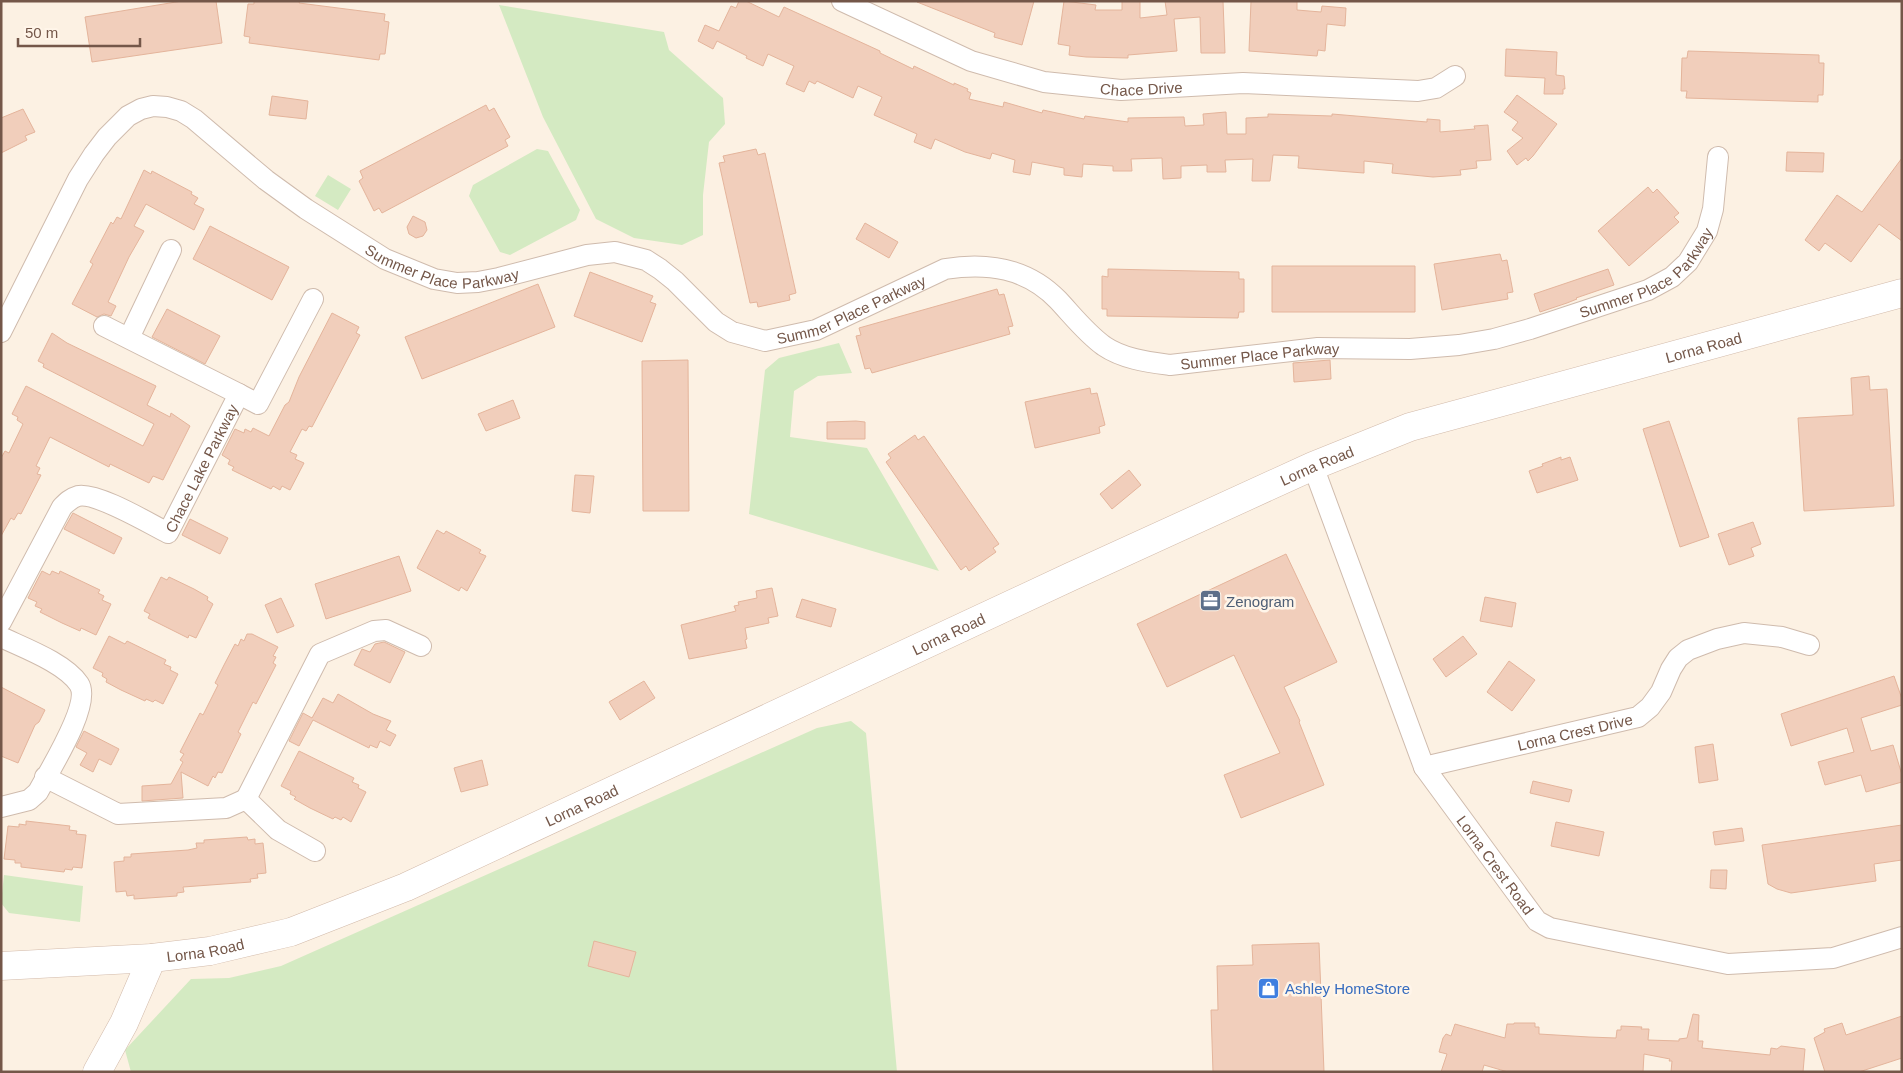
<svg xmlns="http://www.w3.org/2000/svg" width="1903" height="1073" font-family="Arial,sans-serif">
<rect width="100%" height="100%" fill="#fcf1e3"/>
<path fill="#d4eac2" d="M499 5 664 32 669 50 723 98 725 124 709 142 703 195V235L682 245 634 238 596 219 543 117Z
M537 149 548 151 580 210 576 220 510 255 500 252 469 196 473 185Z
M328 175 351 189 338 210 315 196Z
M839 343 852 373 818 376 794 391 790 437 867 448 939 571 749 514 765 370 779 358Z
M851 721 866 733 897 1072H131L125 1050 191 979 229 978 281 966 817 728Z
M4 875 83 886 80 922 9 913 1 903Z"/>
<path fill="#f1cebb" stroke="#e4b49b" d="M182 1H216L222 43 92 62 85 17Z
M254 1H300L299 3 385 14 384 21 389 22 385 54H380L379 60 249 43 250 37 244 36 248 4H254Z
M739 1H746L779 17 784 7 880 51V53L913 69 914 66 954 85V83L968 89 967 91 971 93 969 99 1003 107 1004 102 1042 113 1043 110 1084 119 1085 116 1128 122V118L1184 117 1185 126 1204 125 1203 114 1226 112 1227 134H1246V118L1268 117V114L1332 116V114L1427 122V119L1440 120V132L1475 129 1474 126 1488 125 1491 160 1476 161 1477 168 1460 170 1461 175 1433 177 1392 173 1393 164 1364 161V173L1298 168 1299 156 1273 155 1270 181H1252L1253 159 1225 160 1226 172H1207V165L1181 166V178L1163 179 1162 158 1131 159 1132 171H1113V166L1083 164 1082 177 1064 175V168L1032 162 1030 175 1013 172 1015 160 992 153 990 159 965 152 935 139 931 149 914 142 917 134 874 115 882 97 858 86 853 98 817 81 815 84 809 81 804 92 786 84 794 66 768 54 763 66 746 58 747 56 717 41 713 49 698 41 705 25 719 31 731 6 736 8Z
M1034 1 1022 45 994 37 995 33 917 2Z
M1064 1 1096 5 1095 10H1122V1H1140V18L1167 15 1165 1H1223L1225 53H1201L1200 17 1174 19 1177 51 1128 55V58L1086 57 1069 55 1070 46 1058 44Z
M1251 1H1297V10L1321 12 1322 6 1346 8 1345 26 1327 24 1325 51 1318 50 1317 56 1249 51Z
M1506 49 1557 52 1556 75 1564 76 1565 89H1563V94H1544L1545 78 1505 76Z
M1688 51 1819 55V63H1824L1823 95H1818V102L1686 98 1687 91H1681L1682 58H1687Z
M1517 95 1557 124 1533 156 1528 161 1526 158 1517 165 1507 151 1523 138 1512 130 1518 122 1504 112Z
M272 96 308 101 306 119 269 115Z
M486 105 489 111 494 108 510 137 505 140 508 146 382 213 379 208 374 211 359 181 363 178 360 171Z
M23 109 35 132 25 136 27 140 1 153V118Z
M756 149 758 155 765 153 796 293 789 295 790 300 758 307 757 302 750 303 719 163 725 162 723 156Z
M1787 152 1824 153 1823 172 1786 171Z
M1902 158V241L1879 224 1851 262 1825 243 1819 251 1805 240 1837 195 1862 212Z
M144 170 151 174 152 171 192 192 191 194 198 198 194 204 204 209 194 230 146 204 134 226 144 231 129 257 108 302 116 306 111 316 104 314 97 317 72 304 93 264 90 262 111 222 113 224 117 217 121 219Z
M1648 187 1653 193 1657 189 1679 213 1674 217 1679 222 1629 266 1598 231Z
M413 216 425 222 427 230 423 236 416 238 409 234 407 227Z
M865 223 898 242 889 258 856 239Z
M210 226 289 267 272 300 193 259Z
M1500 254 1502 261 1507 260 1513 292 1507 293 1508 299 1442 310 1434 264Z
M1272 266H1415V312H1272Z
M1108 269 1239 272V279H1244V312H1239L1238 318 1107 316V309H1102V276L1108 277Z
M1608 269 1614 285 1576 298 1577 299 1567 303 1540 312 1534 294Z
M590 272 653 296 650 302 656 304 642 342 574 316Z
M538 284 555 327 422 379 405 337Z
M997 289 999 295 1004 294 1013 326 1008 327 1010 334 872 373 870 368 865 369 856 336 861 335 859 328Z
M167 309 220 336 205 364 152 337Z
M332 313 359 327 356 333 360 335 312 427 309 426 306 431 302 429 290 452 297 455 295 459 304 463 290 490 282 486 280 490 273 486 271 489 232 470 234 467 228 464 230 460 222 455 235 429 244 433 245 429 251 432 253 428 269 436 285 405 289 402 299 377Z
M52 333 67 343 156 386 147 405 170 417 171 413 190 426 163 480 153 476 149 483 110 464 109 467 50 437 36 466 40 468 37 474 41 475 21 514 18 513 14 520 11 518 1 536V458L5 451 9 453 23 424 17 420 18 417 12 414 26 386 143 446 154 424 43 367 44 364 38 361Z
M688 360 689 511H643L642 361Z
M1330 360 1331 379 1294 382 1293 363Z
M1869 376 1870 390 1887 389 1894 506 1804 511 1798 418 1853 415 1851 378Z
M1090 388 1091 394 1097 393 1105 425 1099 427 1100 433 1035 448 1025 402Z
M513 400 520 418 486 431 478 414Z
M856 421 865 422V439H827V422Z
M1669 421 1709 537 1680 547 1643 429Z
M915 435 918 440 924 436 999 544 993 548 996 552 969 571 966 566 961 570 886 462 891 458 888 454Z
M1561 457V460L1570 457 1578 480 1537 493 1529 471 1543 466 1542 464Z
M1129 470 1141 485 1112 509 1100 494Z
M575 475 594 476 590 513 572 511Z
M73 513 122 538 114 554 64 529Z
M190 519 228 538 220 554 182 535Z
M1753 522 1761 544 1751 548 1754 556 1729 565 1718 534Z
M437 530 444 534 446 531 481 550 479 553 486 556 467 591 461 587 459 591 417 568Z
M1286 554 1337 662 1284 687 1300 721 1299 722 1324 785 1241 818 1224 775 1280 753 1234 655 1167 687 1137 624Z
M399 556 411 591 326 619 315 584Z
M42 571 50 575 52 571 59 574 60 571 100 590 98 593 104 596 102 600 111 604 96 635 81 628 80 631 62 623 40 612 42 609 35 606 37 602 28 598Z
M161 577 167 580 169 577 194 589 208 597 207 600 213 604 196 638 189 635 188 638 148 618 150 614 144 611Z
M772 588 778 616 768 618 769 623 745 628 747 639 745 640 747 648 689 659 681 625 736 611 734 606 739 605 738 602 757 598 756 591Z
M1485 597 1516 603 1512 627 1480 621Z
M281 598 294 626 277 633 265 605Z
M802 599 836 609 831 627 796 617Z
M247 634H252L278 647 273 656 276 657 273 663 276 665 256 704 253 702 238 732 241 734 222 773 218 772 215 778 213 776 208 786 181 772 183 798 142 801V786L171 784 183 762 180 760 184 754 180 752 200 713 203 715 218 685 215 683 224 665 235 644 238 646 241 639 244 641Z
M109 636 125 644 127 641 166 660 164 664 171 667 170 670 178 674 163 704 155 700 153 702 146 699 145 701 121 690 106 682 107 679 102 676 103 673 93 668Z
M1463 636 1477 654 1446 677 1433 659Z
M384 642 405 652 390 683 354 665 362 649 370 652 375 644Z
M1509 661 1535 680 1512 711 1487 692Z
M1894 676 1902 699V705L1861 718 1871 751 1893 745 1902 775V782L1866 792 1861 775 1825 785 1818 762 1854 752 1847 728 1791 746 1781 714Z
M644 681 655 698 620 720 609 702Z
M1 687 45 710 39 722 35 725 18 763 1 756Z
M338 694 373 714 391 721 386 730 396 735 390 746 380 741 377 748 370 745 369 748 313 720 299 746 289 741 303 713 312 718 323 698 333 703Z
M84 731 119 749 111 765 99 759 93 772 80 765 87 753 76 747Z
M1713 744 1718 780 1699 783 1695 747Z
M299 751 354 778 352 782 359 785 358 788 366 792 351 822 343 817 341 820 335 817 333 819 310 808 294 799 296 797 290 794 291 791 281 786Z
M482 760 488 785 461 792 454 768Z
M1533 781 1572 790 1569 802 1530 793Z
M26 821 70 826 69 830 77 831 76 834 86 835 82 868 73 867 72 870 65 869 64 872 21 867V863H15V860L4 859 8 826 19 827V824L26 825Z
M1556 822 1604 832 1599 856 1551 846Z
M1902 825V860L1874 864 1876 881 1791 893 1777 889 1768 884 1762 845Z
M1742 828 1744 841 1715 845 1713 832Z
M247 837 248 840 255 839V844L263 843 264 852 266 873 257 874 258 878 250 879 251 882 183 887 184 892 177 893V896L134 899V895L127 896 126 891 116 892 114 862 124 861V857H131V854L188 850 197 848 196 843H204V840Z
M1711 870H1727L1726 889 1710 888Z
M594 941 636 952 629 977 588 966Z
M1319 943 1324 1072H1213L1211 1010H1218L1217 966 1253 965 1252 945Z
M1693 1014 1699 1015 1698 1041H1703L1702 1048 1770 1055 1771 1048 1777 1049 1781 1046 1805 1049 1803 1072H1671L1672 1061H1669L1670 1059 1644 1054 1643 1072H1508L1484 1065 1482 1072H1441L1447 1054 1439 1052 1443 1038 1446 1034 1451 1036 1455 1024 1505 1038 1507 1024H1514V1023H1535V1027H1539V1034L1589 1037 1616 1038 1617 1030H1621V1026L1642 1027 1641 1029H1649L1648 1040 1679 1041V1039L1687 1038Z
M1902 1016V1058L1859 1072H1825L1814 1038 1825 1032 1824 1029 1842 1023 1846 1035Z"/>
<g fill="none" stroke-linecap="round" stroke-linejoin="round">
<defs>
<g id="street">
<path id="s1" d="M842 1 971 61 1044 82 1121 90 1243 83 1418 91 1436 88 1455 76"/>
<path id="s2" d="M1 332 78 179 94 154 107 137 128 116 141 109 153 106 167 107 181 111 194 119 266 180 306 209 385 259 434 279 457 283 478 282 499 278 587 255 615 252 646 260 660 269 675 281 716 322 732 332 765 341 816 330 945 269C988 262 1027 268 1058 300 1073 316 1086 333 1104 346 1123 359 1148 362 1170 365L1318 348 1410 349 1459 345 1494 339 1530 329 1648 290 1672 277 1688 262 1707 231 1713 209 1718 157"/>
<path d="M129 338 171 250"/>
<path d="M239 394 258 404 313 299"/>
<path id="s3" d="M1313 466 1424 767 1537 921 1550 928 1728 964 1833 958 1902 937"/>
<path id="s4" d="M1 622 62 507C67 502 71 498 78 496 97 492 150 524 168 533L239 394 104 326"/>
<path d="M1 637C24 648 65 663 79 684 92 704 49 771 38 792L29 800 1 807"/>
<path id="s5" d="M1424 767 1638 717 1650 707 1661 692 1671 669 1678 658 1688 650 1717 639 1744 633 1782 637 1809 645"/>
<path d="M45 777 118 814 226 808 246 799 278 830 315 851"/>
<path d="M246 799 320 654 374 631 386 630 421 646"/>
</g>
<g id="secondary">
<path id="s6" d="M1 966 152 958 210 951 291 932 406 887 1070 577 1313 466 1410 427 1902 293"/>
<path d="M97 1072 124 1023 152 958"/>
</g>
</defs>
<use href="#street" stroke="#cfbbad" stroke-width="22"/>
<use href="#secondary" stroke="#d2baaa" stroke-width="29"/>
<use href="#street" stroke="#fff" stroke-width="20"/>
<use href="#secondary" stroke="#fff" stroke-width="28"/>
</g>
<defs>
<symbol id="office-square" viewBox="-11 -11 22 22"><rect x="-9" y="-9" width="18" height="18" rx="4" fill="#5c6f8a" stroke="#fff5e9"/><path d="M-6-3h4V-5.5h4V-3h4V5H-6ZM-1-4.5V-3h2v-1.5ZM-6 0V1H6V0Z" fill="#fff"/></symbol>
<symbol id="shop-square" viewBox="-11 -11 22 22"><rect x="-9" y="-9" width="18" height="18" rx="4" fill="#3f7fe0" stroke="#fff5e9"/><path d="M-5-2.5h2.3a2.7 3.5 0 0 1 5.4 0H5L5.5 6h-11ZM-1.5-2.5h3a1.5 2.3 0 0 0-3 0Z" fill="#fff"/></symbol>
</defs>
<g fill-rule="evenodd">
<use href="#office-square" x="1198" y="588" width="25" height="25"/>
<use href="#shop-square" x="1256" y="976" width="25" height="25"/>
</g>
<g text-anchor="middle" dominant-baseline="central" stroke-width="5" stroke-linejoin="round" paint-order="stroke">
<g font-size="15" fill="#745749" stroke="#fff5e9">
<text stroke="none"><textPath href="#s1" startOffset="316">Chace Drive</textPath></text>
<text stroke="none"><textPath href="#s2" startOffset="619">Summer Place Parkway</textPath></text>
<text stroke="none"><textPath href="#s2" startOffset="1924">Summer Place Parkway</textPath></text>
<text stroke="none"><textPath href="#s2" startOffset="1069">Summer Place Parkway</textPath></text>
<text stroke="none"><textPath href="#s6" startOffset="1825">Lorna Road</textPath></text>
<text stroke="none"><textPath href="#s2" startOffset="1519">Summer Place Parkway</textPath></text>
<text stroke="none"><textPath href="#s4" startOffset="321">Chace Lake Parkway</textPath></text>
<text stroke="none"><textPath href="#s6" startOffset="1420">Lorna Road</textPath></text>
<text stroke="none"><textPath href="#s6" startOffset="1015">Lorna Road</textPath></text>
<text stroke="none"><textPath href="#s5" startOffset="155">Lorna Crest Drive</textPath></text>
<text stroke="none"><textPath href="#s6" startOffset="610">Lorna Road</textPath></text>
<text stroke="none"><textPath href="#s3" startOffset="442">Lorna Crest Road</textPath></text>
<text stroke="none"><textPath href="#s6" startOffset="205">Lorna Road</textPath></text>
</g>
<g font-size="15" fill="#4e5e75" stroke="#fff5e9" text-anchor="start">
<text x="1226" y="601">Zenogram</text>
</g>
<g font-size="15" fill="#366cbe" stroke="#fff5e9" text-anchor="start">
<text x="1285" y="988">Ashley HomeStore</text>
</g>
</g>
<rect width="1903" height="1073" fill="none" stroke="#745749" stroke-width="5"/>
<path d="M18 38v8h122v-8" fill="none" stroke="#745749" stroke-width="2.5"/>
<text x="25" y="38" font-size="15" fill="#745749" stroke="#fff5e9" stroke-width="4" paint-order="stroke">50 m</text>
</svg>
